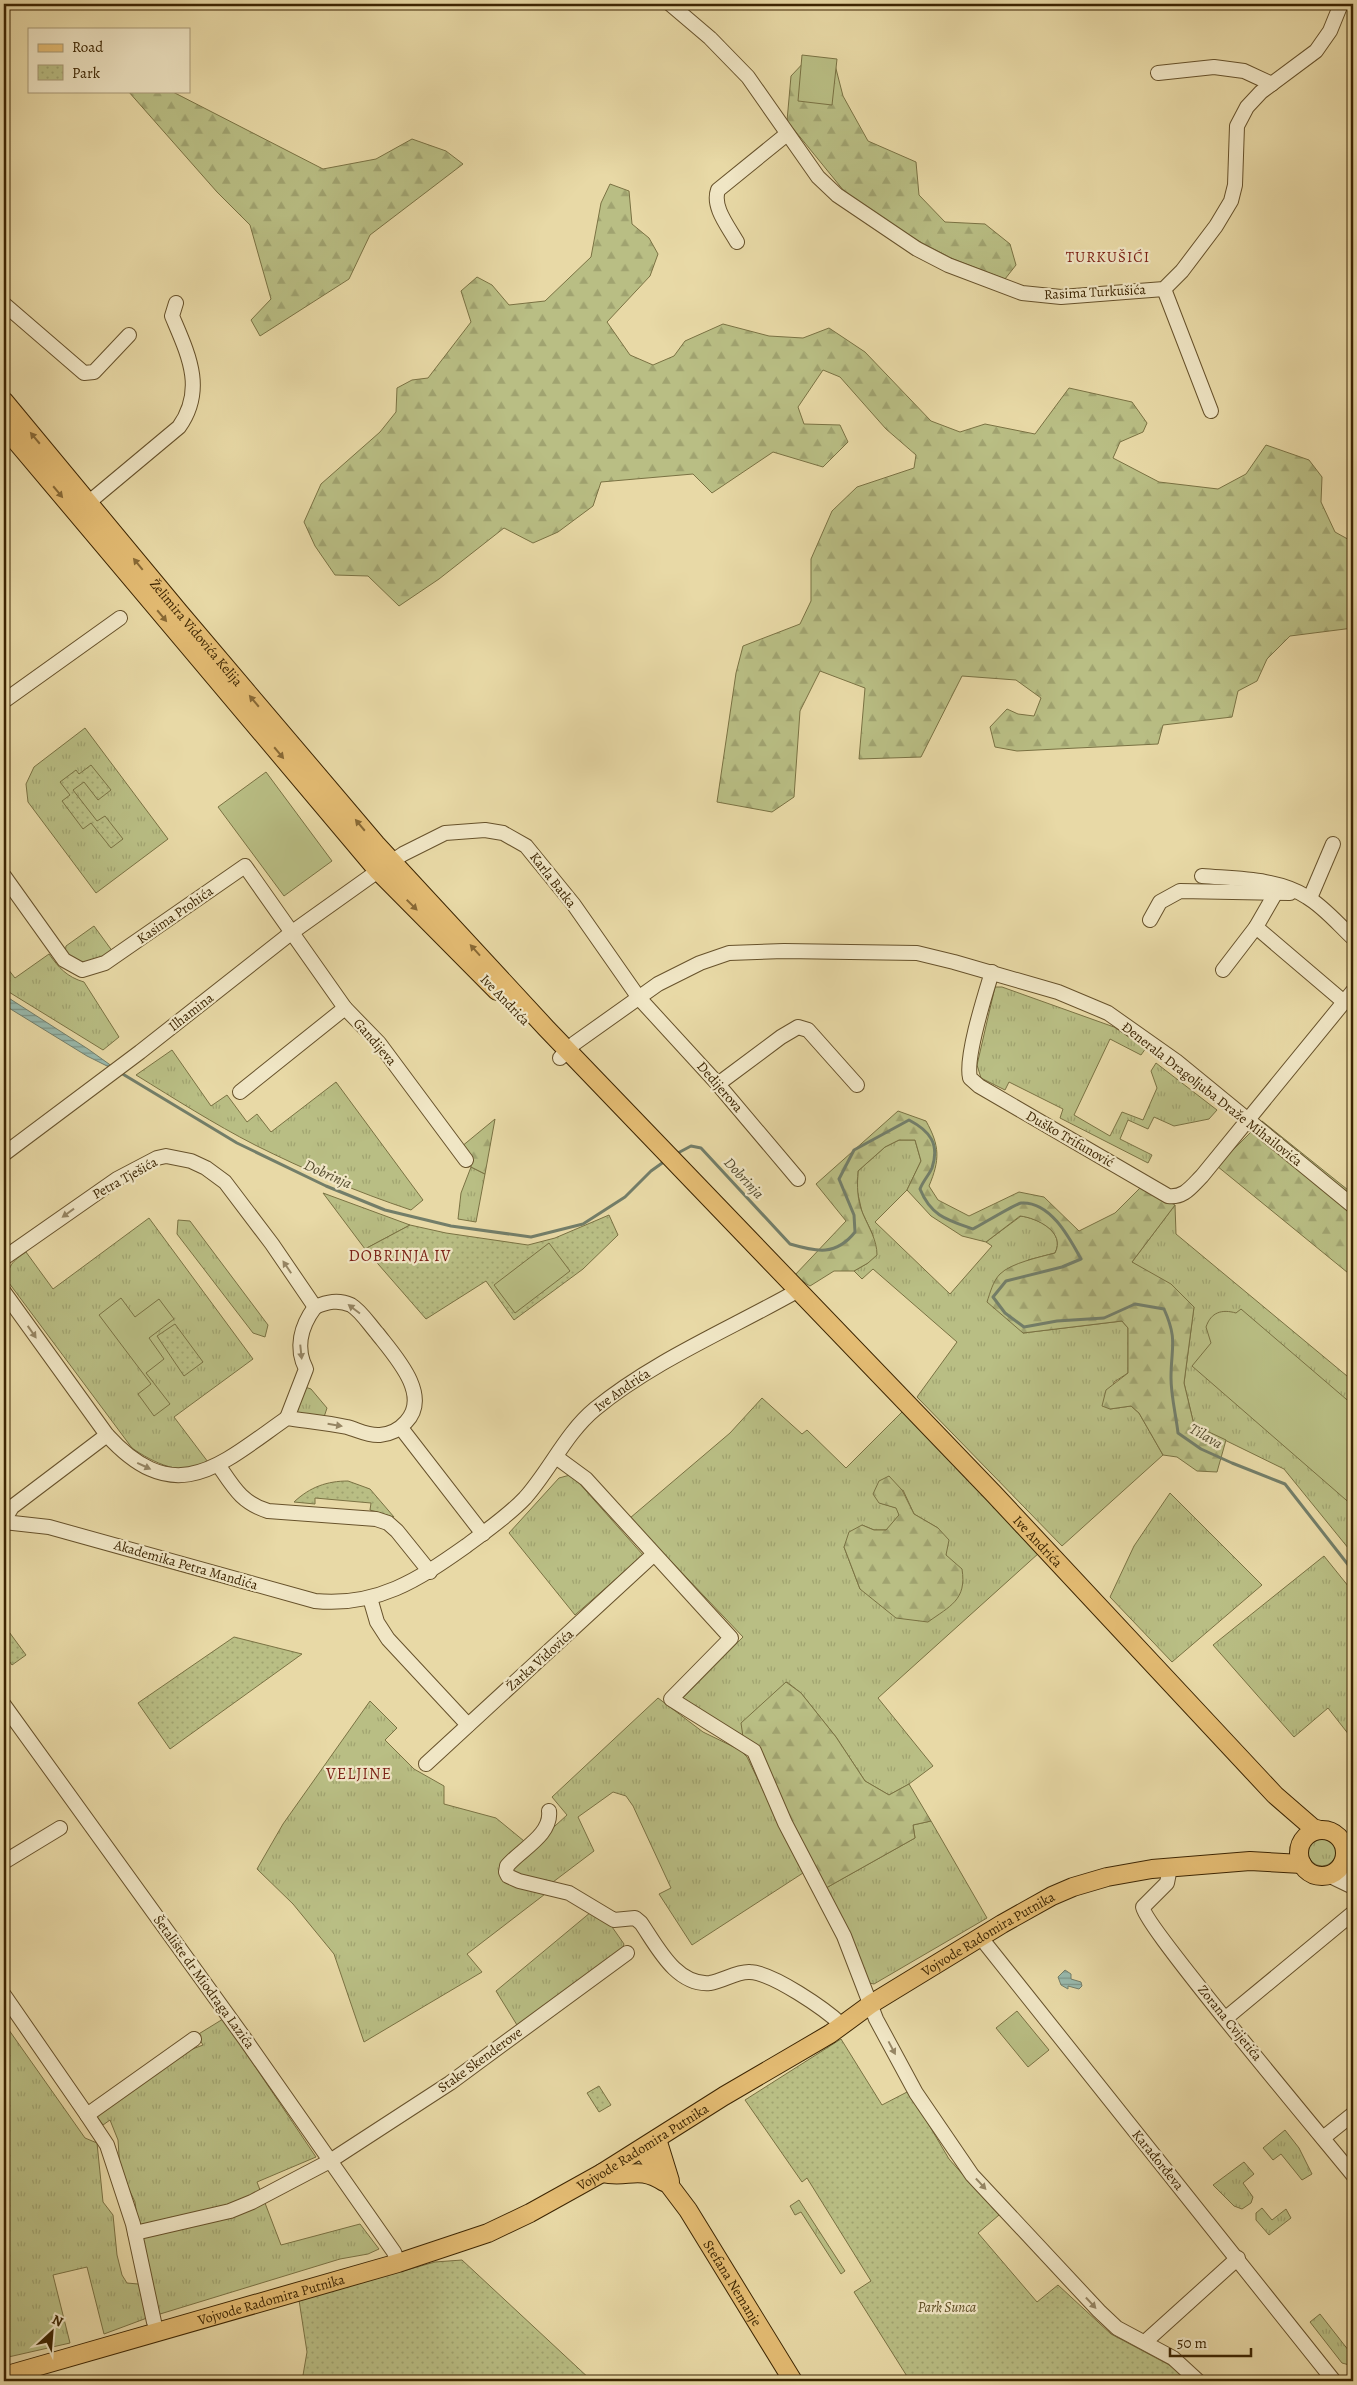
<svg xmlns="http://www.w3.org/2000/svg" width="1357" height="2385" font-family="Alegreya,serif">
<defs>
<pattern id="grass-tufts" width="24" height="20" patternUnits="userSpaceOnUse" patternTransform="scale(1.25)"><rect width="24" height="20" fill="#b9be84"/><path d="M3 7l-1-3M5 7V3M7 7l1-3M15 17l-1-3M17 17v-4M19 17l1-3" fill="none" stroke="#a0a370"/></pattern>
<pattern id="forest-firs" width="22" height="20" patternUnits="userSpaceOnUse" patternTransform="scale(1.25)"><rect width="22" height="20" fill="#b9be84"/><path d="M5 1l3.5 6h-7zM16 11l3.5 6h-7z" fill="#a0a370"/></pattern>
<pattern id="park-dots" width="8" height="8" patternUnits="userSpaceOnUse" patternTransform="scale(1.25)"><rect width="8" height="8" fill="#b9be84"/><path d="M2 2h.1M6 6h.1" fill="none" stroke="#a0a370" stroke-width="1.8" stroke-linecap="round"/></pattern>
<pattern id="water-rules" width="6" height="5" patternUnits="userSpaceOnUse" patternTransform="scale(1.25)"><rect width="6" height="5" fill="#98b9ad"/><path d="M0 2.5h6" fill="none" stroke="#7d968b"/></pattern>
</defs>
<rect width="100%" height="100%" fill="#e8d9a6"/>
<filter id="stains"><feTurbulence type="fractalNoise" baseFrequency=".004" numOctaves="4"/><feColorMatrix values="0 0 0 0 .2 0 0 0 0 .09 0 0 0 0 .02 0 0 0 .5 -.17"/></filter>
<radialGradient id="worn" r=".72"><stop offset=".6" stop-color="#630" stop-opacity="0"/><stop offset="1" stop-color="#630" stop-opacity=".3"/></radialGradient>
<path fill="url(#grass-tufts)" stroke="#7a7243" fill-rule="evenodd" d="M85 728 168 839 96 893 28 802 26 784 34 767Z
M94 926 113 952 83 965 65 953 66 946Z
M49 954C59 968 67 977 84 982L119 1037 103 1050 4 989V964L15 978Z
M995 987H1002L1114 1027 1146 1048 1141 1055 1110 1039 1074 1115 1110 1136 1122 1112 1143 1120 1157 1088 1151 1071 1156 1063 1217 1110 1209 1119 1174 1126 1154 1117 1148 1129 1128 1120 1120 1139 1152 1155 1148 1163 1060 1118 1063 1109 1009 1082 1005 1090 981 1078 977 1065Z
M172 1050 211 1106 227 1095 247 1122 257 1114 271 1132 336 1082 423 1200 411 1210C357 1192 305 1170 255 1145 214 1124 175 1099 136 1075Z
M899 1140H915L921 1161 907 1190 875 1222 950 1294 992 1246 986 1242 1021 1216C1037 1218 1066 1232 1055 1253L1028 1260 1023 1333 1122 1321 1128 1328V1373L1114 1382 1110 1409 1131 1406 1139 1413 1163 1455 1062 1546 917 1397 957 1342 873 1269 862 1279 854 1271 868 1263 873 1235 862 1212 857 1190 858 1171 885 1147Z
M471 1167 485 1174 476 1222 458 1219 461 1193Z
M323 1193 410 1225 365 1249Z
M1175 1205 1176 1234 1353 1381V1554L1284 1469 1194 1425 1184 1383 1194 1307 1132 1262Z
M149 1218 253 1359 174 1417 208 1462C185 1479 152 1462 132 1448L9 1283C6 1266 13 1261 26 1252L53 1289Z
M178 1220 190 1221 268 1325 265 1337 253 1333 177 1234Z
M305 1387 311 1389 327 1408 324 1417 295 1414Z
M762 1398 802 1434 807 1430 846 1468 903 1411 1039 1553 878 1698 933 1766 909 1784 889 1795 865 1781 836 1737 801 1693 787 1682 742 1723 743 1737 683 1698 743 1637 630 1518 730 1433ZM903 1490 914 1514 938 1528 946 1555 860 1589 844 1547 862 1525 874 1530H887L899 1515 897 1508 880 1503Z
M570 1475 579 1483 643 1555 575 1615 509 1533 559 1478Z
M1170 1493 1262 1585 1172 1662 1110 1597 1134 1546Z
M1324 1556 1353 1592V1740L1328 1708 1294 1737 1213 1645Z
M658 1698 703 1732 740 1750 747 1757 803 1873 692 1945 659 1894 671 1888 633 1806 626 1796 613 1792 578 1817 594 1851 553 1882 519 1877 514 1874 511 1866 567 1815 552 1797Z
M370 1701 397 1728 385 1740 414 1769 444 1786V1804L496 1818 524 1841 501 1865 549 1891 467 1954 482 1972 364 2042 334 1954 293 1904 257 1869 283 1824Z
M931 1821 987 1918 874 1984 869 1983 826 1888 915 1838 913 1825Z
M1308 1852a14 14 0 1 1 28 0a14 14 0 1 1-28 0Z
M591 1912 610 1924 624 1944 622 1949 517 2025 496 1991Z
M223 2019 316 2157 257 2182 281 2245 360 2224 379 2249 368 2254 340 2259 147 2318 104 2334 87 2267 53 2275 70 2343 4 2358V2023L85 2138 97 2143 103 2202 113 2215 117 2255 122 2275 127 2283 138 2284 143 2279 137 2217 135 2202 120 2170 118 2140 110 2120 103 2125 96 2115 190 2050 203 2045 197 2035Z
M1285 2130 1299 2148 1312 2174 1302 2180 1281 2154 1273 2160 1263 2148Z
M1244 2162 1254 2174 1243 2183 1253 2197 1251 2203 1242 2209 1234 2206 1213 2185Z
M799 2200 845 2271 841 2274 801 2212 795 2215 790 2206Z
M1262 2208 1272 2220 1286 2209 1291 2218 1269 2235 1256 2220V2213Z
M1320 2314 1349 2351 1353 2349V2366L1342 2363 1310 2322Z"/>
<path fill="url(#forest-firs)" stroke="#7a7243" d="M808 58 834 61 843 96 868 141 916 162 919 195 945 222 985 224 1010 244 1016 265 1005 279 953 259 909 236 844 191 787 121 791 76Z
M128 91H171L323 169 376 159 412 139 446 151 463 164 370 235 349 279 260 336 251 320 271 299 250 225 217 192Z
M610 184 629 191 632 224 649 238 658 254 650 276 607 322 630 355 653 365 674 356 685 341 723 324 769 336 803 338 829 328 865 352 931 421 960 432 985 424 1035 434 1069 388 1132 402 1147 423 1143 432 1120 442 1113 458 1159 482 1218 489 1246 474 1266 445 1309 460 1322 477 1321 502 1335 532 1353 542V628L1290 636 1267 659 1257 681 1238 691 1232 717 1163 725 1158 744 1017 751 995 747 990 727 1007 709 1018 714 1034 716 1041 698 1016 680 962 676 921 757 859 759 865 688 820 671 800 711 794 797 772 812 717 802 736 673 743 646 800 624 811 601V559L832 511 857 487 914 468 916 455 886 429 840 377 823 370 798 407 804 424 840 425 848 442 823 467 773 452 712 493 693 474 601 482 593 506 558 532 533 543 504 528 439 579 399 606 368 576 335 575 315 546 304 522 321 484 380 432 396 412 397 388 412 380 428 378 471 322 461 291 477 277 492 285 509 305 545 301 591 257 601 203Z
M898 1111 926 1121C940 1146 940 1160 929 1186L938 1200 969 1216 1019 1192 1044 1197 1079 1231 1115 1213 1141 1187 1175 1205 1132 1262 1171 1284 1194 1307 1184 1383 1194 1425 1226 1440 1217 1472 1197 1471 1177 1457 1163 1455 1139 1413 1131 1406 1110 1409 1102 1406 1106 1390 1128 1373V1328L1122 1321 1023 1333 987 1302C990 1293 993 1281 1000 1274 1011 1263 1040 1257 1055 1253 1066 1232 1037 1218 1020 1216L986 1242 962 1236 931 1216 907 1190 921 1161 915 1140H899L885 1147 858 1171C857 1186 857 1200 863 1214 869 1228 877 1240 877 1255L868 1263 854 1271H834L810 1286 794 1276 846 1221 816 1184Z
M495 1119 485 1174 471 1167V1161L461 1147Z
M1262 1121 1353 1194V1277L1217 1166Z
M889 1476 902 1490 914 1514 938 1528 949 1540 946 1555 962 1569C967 1600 950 1606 928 1622L896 1618 860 1589 844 1547 849 1532 862 1525 874 1530H886L899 1515 896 1508 879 1503 873 1494 879 1481Z
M786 1682 801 1693 836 1737 865 1781 889 1795 909 1784 931 1821 913 1825 915 1838 826 1888 783 1809 762 1753 743 1737 741 1723Z"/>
<path fill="url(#park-dots)" stroke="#7a7243" d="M91 765 111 790 98 800 84 782 73 790 97 821 105 816 123 839 111 848 91 823 83 829 62 801 70 795 60 782 76 770 79 774Z
M609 1215 618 1235 583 1269 514 1320 486 1281 426 1319 365 1249 410 1225 446 1233 528 1245 555 1238Z
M175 1324 203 1362 184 1376 157 1336Z
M348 1481 370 1489 394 1517 370 1510 371 1503 315 1498V1504L294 1502C310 1487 327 1481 348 1481Z
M4 1625 26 1655 12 1665 4 1654Z
M234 1637 302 1654 170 1749 138 1703Z
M841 2039 882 2105 909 2091 949 2159 999 2215 978 2233 1037 2302 1058 2285 1111 2334 1173 2367 1190 2381H910L854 2292 871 2281 807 2178 802 2182 745 2100Z
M599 2086 611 2105 599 2112 587 2093Z
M462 2260 592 2381H302L307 2352 299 2300 435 2262Z"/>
<path fill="#b9be84" stroke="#7a7243" d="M802 55 837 59 832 105 798 101Z
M266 772 332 861 284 896 218 807Z
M549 1243 570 1271 515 1313 494 1285Z
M121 1298 135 1317 159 1299 174 1319 149 1338 164 1359 146 1373 170 1404 154 1416 138 1394 151 1384 99 1315Z
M1241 1309 1353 1405V1506L1192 1366 1211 1343 1206 1327C1211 1312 1222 1309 1236 1313Z
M1017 2011 1049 2050 1028 2067 996 2028Z"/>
<path fill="url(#water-rules)" stroke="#737e69" d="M4 995 88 1049 123 1074 87 1056 4 1005Z
M1065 1970 1071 1974V1979L1081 1982 1082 1986 1079 1989 1068 1986V1989L1061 1985 1058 1977Z"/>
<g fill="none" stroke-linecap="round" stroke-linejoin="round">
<path stroke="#737e69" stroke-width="3" d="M121 1073 237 1143 326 1186 385 1210 451 1226 531 1237 583 1224 625 1197 651 1171 665 1161
M676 1154 691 1146 701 1148 790 1244C817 1252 836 1256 855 1232L854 1215 839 1179 854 1150 909 1120C930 1131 940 1144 932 1168 929 1175 923 1181 920 1189 931 1216 947 1220 973 1229 981 1225 1015 1204 1021 1203 1050 1201 1069 1237 1081 1259L1062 1267 1006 1281 993 1297 1005 1313 1024 1327 1057 1321 1104 1318 1135 1304 1164 1309C1178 1340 1171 1347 1171 1378 1171 1396 1176 1415 1178 1433L1201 1449 1232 1463 1285 1484 1353 1571"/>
<defs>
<g id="minor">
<path d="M670 4 710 38 748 77 818 177 837 195 917 249 948 265 1022 293 1061 297 1164 289 1182 271 1216 226 1231 201 1235 185 1237 126 1247 107 1261 92 1316 51 1330 31 1341 4"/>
<path d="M1158 73 1214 67 1244 71 1272 84"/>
<path d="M737 242C728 226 712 207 718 190L787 134"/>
<path d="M1164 289 1211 411"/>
<path d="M4 304 84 373 94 372 129 335"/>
<path d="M88 503 179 427C206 389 188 354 172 316L176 303"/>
<path d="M4 701 120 618"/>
<path d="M4 876 64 960 82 970 105 963 245 866 345 1008"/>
<path d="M1202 876C1236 879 1277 878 1307 897 1324 907 1339 925 1353 938"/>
<path d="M1310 898 1333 844"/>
<path d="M1150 920 1160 902 1180 891 1290 893"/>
<path d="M1256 927 1344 1002"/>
<path d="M1223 970 1256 927 1275 894"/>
<path d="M992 972C985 995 965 1057 970 1078L979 1086 1168 1196C1184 1198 1191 1187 1202 1176L1353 991"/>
<path d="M560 1058 575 1043 658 984 700 963 729 953 784 951 917 953 954 962 1058 992 1108 1013 1176 1061 1353 1206"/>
<path d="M718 1084 781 1037 798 1027 808 1030 857 1085"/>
<path d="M240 1092 345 1008 379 1043 466 1160"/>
<path d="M4 1154 140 1052 291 933 378 871 403 854 445 833 485 830 503 833 526 846 574 905 639 998 716 1082 798 1179"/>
<path d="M4 1258 117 1179 157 1158 166 1156 191 1161 206 1168 225 1182 272 1244 315 1307"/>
<path d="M4 1292 107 1435C176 1511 221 1464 287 1418 307 1421 327 1423 347 1427 358 1430 368 1436 380 1435 391 1434 399 1430 406 1422 432 1395 394 1355 377 1333 369 1324 361 1311 351 1305 338 1299 327 1302 315 1307"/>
<path d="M287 1418 306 1369C295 1348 301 1326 315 1307"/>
<path d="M401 1428 483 1534"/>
<path d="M556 1457 586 1479 731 1638 671 1699 754 1751 785 1823 844 1936 876 2019 916 2093 972 2175 1099 2311 1117 2328 1173 2358 1198 2381"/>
<path d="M219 1466C234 1488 242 1503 268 1511L376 1519 388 1523 397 1531 430 1572"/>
<path d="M4 1520 12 1507 107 1435"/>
<path id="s1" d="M4 1522 49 1527 315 1601C377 1607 418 1580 466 1546 486 1531 508 1516 525 1498 550 1470 566 1433 595 1409 655 1360 730 1329 797 1291"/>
<path d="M370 1598 377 1622 388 1639 468 1725"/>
<path d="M4 1705 245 2039 394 2252 398 2263"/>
<path d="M426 1764 653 1555"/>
<path d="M549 1811C552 1835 520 1850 507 1866L506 1872 508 1876 519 1881 569 1893 614 1920 635 1918 641 1923C657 1946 676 1986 710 1983 723 1981 737 1971 750 1972 773 1973 825 2009 842 2025"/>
<path d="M1344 1861 1353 1877"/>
<path d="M4 1862 60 1828"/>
<path d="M1170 1868 1167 1883 1143 1907C1143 1924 1328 2144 1353 2175"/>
<path d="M1328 1875 1353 1887"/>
<path d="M981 1938 1334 2381"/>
<path d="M4 1995 87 2115 194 2039"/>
<path d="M1226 2018 1353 1913"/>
<path d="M87 2115 107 2145 133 2224 154 2322"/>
<path d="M1323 2138 1353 2114"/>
<path d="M135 2233 230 2211 252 2202 330 2161 450 2083 627 1953"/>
<path d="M1145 2342 1238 2258"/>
</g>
<g id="major">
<path id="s2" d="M4 401 179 612 376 844 546 1028 993 1493 1275 1795 1313 1828 1320 1830"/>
<path d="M4 427 378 871 497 991"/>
<circle cx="1322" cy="1853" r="23"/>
<path d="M657 2139 670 2181"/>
<path id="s3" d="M642 2149 688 2210 793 2381"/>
<path d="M602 2173C629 2179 637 2165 664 2182"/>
<path id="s4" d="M4 2376 398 2263 488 2233 530 2213 602 2173 724 2096 830 2034 871 2004 1002 1924 1052 1896 1073 1887 1107 1877 1152 1869 1250 1861 1302 1864"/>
</g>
</defs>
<use href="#minor" stroke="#67522b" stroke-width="16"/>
<use href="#major" stroke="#3c2502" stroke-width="20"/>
<use href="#minor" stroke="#f0e6c5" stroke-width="14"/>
<use href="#major" stroke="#e4bc73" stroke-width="18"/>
</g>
<defs><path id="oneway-solid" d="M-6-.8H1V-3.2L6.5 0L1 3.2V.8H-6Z" transform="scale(1.25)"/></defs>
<g fill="#886935">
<use href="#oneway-solid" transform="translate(35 438) rotate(-130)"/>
<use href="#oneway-solid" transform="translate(58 492) rotate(50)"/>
<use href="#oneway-solid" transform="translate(138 564) rotate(-129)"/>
<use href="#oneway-solid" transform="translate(162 616) rotate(50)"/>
<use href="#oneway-solid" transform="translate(254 701) rotate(-130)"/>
<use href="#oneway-solid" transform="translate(279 753) rotate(50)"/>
<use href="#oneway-solid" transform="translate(360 825) rotate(-130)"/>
<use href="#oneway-solid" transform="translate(412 905) rotate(45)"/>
<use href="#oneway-solid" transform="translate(475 950) rotate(-132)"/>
</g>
<g fill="#968664">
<use href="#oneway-solid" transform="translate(68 1213) rotate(144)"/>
<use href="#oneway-solid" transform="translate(287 1267) rotate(-124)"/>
<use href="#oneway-solid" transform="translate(354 1309) rotate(-143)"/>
<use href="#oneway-solid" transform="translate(32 1332) rotate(55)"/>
<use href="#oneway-solid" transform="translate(301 1352) rotate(84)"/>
<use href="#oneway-solid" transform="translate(335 1425) rotate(9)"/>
<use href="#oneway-solid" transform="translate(144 1466) rotate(25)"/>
<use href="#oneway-solid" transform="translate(892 2048) rotate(62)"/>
<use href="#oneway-solid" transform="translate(981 2184) rotate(47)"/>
<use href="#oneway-solid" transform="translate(1091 2303) rotate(47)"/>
</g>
<g text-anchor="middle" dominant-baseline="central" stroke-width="4.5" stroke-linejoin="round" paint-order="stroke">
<g font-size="14" fill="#3c2502" stroke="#f0e6c5">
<text transform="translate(1095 292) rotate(-3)">Rasima Turkušića</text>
<text stroke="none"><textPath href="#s2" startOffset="301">Želimira Vidovića Kelija</textPath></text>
<text transform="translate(553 880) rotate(52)">Karla Batka</text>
<text transform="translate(175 915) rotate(-35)">Kasima Prohića</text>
<text transform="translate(505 1000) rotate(46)">Ive Andrića</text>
<text transform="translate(191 1012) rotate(-38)">Ilhamina</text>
<text transform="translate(375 1042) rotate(49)">Gandijeva</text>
<text transform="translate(720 1087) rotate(49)">Dedijerova</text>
<text transform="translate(1212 1094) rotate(38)">Đenerala Dragoljuba Draže Mihailovića</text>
<text transform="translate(1070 1139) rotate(30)">Duško Trifunović</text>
<text transform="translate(125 1178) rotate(-29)">Petra Tješića</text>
<text stroke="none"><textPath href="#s1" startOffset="709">Ive Andrića</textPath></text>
<text stroke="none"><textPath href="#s2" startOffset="1540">Ive Andrića</textPath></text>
<text transform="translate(186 1565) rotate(16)">Akademika Petra Mandića</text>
<text transform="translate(540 1660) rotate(-42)">Žarka Vidovića</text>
<text stroke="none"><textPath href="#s4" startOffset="1088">Vojvode Radomira Putnika</textPath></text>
<text transform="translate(204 1982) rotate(54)">Šetalište dr Miodraga Lazića</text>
<text transform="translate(1230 2023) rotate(51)">Zorana Cvijetića</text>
<text transform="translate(480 2060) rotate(-36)">Stake Skenderove</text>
<text stroke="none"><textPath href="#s4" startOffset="682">Vojvode Radomira Putnika</textPath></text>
<text transform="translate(1158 2160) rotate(51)">Karađorđeva</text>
<text stroke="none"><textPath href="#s3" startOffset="162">Stefana Nemanje</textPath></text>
<text stroke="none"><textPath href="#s4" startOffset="278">Vojvode Radomira Putnika</textPath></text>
</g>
<g font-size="14" font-style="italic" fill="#5b4b22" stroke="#f0e6c5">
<text x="947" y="2307">Park Sunca</text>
</g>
<g font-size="15" letter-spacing="1" fill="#7a1f14" stroke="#f0e6c5">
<text x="1108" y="257">TURKUŠIĆI</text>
</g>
<g font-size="15" font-style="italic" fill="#534a2d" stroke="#f0e6c5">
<text transform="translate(328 1174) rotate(24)">Dobrinja</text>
<text transform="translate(744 1178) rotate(47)">Dobrinja</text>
<text transform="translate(1206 1436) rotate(30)">Tilava</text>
</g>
<g font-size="16" letter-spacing="1" fill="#7a1f14" stroke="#f0e6c5">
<text x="400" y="1256">DOBRINJA IV</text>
<text x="359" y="1774">VELJINE</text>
</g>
</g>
<rect width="1357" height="2385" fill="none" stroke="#e8d9a6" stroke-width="20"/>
<rect x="5" y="5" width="1347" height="2375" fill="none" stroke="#3c2502" stroke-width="2.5"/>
<rect x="10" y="10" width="1337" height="2365" fill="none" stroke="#3c2502"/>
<rect x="28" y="28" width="162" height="65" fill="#f0e6c5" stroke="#a89977"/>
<rect x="38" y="44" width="25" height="8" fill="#e4bc73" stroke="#a89977"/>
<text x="72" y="52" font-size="15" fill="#3c2502">Road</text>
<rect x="38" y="65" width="25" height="15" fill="url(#park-dots)" stroke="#a89977"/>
<text x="72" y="78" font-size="15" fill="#3c2502">Park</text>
<g transform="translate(52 2332) rotate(26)" stroke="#f0e6c5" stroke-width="4" paint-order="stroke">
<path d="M0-4L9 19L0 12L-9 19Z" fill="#3c2502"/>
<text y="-8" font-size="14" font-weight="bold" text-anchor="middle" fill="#3c2502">N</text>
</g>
<path d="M1170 2348v8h81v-8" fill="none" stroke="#3c2502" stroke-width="2.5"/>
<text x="1177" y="2348" font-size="15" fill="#3c2502" stroke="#f0e6c5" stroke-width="4" paint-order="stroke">50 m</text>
<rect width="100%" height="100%" filter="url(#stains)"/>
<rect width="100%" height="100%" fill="url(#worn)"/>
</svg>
